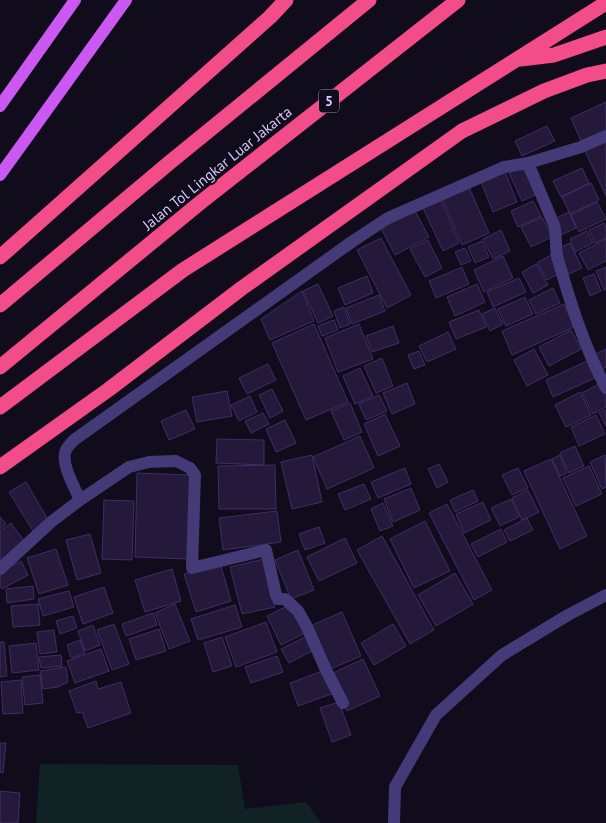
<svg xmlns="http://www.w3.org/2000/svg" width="606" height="823" font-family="'PT Sans',sans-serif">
<rect width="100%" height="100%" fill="#100c1b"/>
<path fill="#102224" d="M40 764 238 765 245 809 306 802 321 823H36Z"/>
<path fill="#24193a" stroke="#3f2d65" d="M606 102V130L581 141 571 118Z
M547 126 555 141 522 156 515 141Z
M606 139V196L584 149Z
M523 167 535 195 522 201 509 173Z
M582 168 589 183 561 197 553 181Z
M504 169 517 202 493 212 480 179Z
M591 183 599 200 570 214 562 197Z
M469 187 489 233 462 245 442 198Z
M441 200 459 243 443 251 423 208Z
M533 201 541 216 518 227 511 211Z
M597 202 606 219 579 232 571 215Z
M415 211 429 237 395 255 381 228Z
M569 212 576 228 561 235 554 219Z
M542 217 552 237 531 247 521 227Z
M604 223 606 227V238L595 243 589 230Z
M501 230 510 251 493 259 483 239Z
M587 231 593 243 575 252 570 239Z
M381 238 411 295 387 308 357 250Z
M606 239V261L588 270 579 253Z
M428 240 442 268 425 277 410 249Z
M482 241 489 257 475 263 468 247Z
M570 243 582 268 569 274 557 249Z
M465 248 471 261 461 265 455 252Z
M551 255 560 273 547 280 537 263Z
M503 256 513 278 484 292 474 270Z
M536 264 548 285 533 293 522 272Z
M462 267 469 284 436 298 429 281Z
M606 267V290H604L596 271Z
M594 274 601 291 590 296 583 278Z
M367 276 373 293 345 305 338 288Z
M519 278 526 292 493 307 487 292Z
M318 284 333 316 318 323 303 291Z
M477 284 485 302 455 316 447 297Z
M553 288 560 303 536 314 529 300Z
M302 291 314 321 270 340 261 319Z
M379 295 385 311 352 324 346 308Z
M525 297 533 314 506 326 498 309Z
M564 304 574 327 512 355 502 331Z
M344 307 350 324 340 328 334 311Z
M495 308 503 324 490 331 482 314Z
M479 310 486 327 456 339 449 322Z
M334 320 338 330 322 336 318 326Z
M314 324 348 402 306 420 272 343Z
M359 324 373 359 338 372 325 338Z
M393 326 399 343 372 352 366 336Z
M571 330 581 349 549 366 539 347Z
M448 332 456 349 427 362 419 346Z
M534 349 548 375 527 386 514 360Z
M606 349V367L600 370 593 355Z
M419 351 425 365 414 369 408 355Z
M382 358 393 386 376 393 364 366Z
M587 361 595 378 553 397 546 380Z
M268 364 276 380 247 394 239 378Z
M360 368 373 396 355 404 343 376Z
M407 383 415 404 392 414 383 393Z
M599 384 606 397V407L593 414 582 393Z
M272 389 283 411 270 418 259 395Z
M227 391 232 416 197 422 192 397Z
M580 392 591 415 566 427 555 405Z
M379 395 387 411 366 420 359 404Z
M250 396 257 412 239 421 231 405Z
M350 403 362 432 344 440 331 411Z
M186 410 195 429 169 440 161 421Z
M606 410V426L599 413Z
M263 413 269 424 251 433 245 421Z
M385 414 400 446 378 456 364 424Z
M596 415 605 434 579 446 571 427Z
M285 420 296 443 276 452 266 429Z
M360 436 374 468 327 489 313 457Z
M217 439 264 440V465L216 463Z
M575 446 584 466 569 473 560 453Z
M312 455 322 502 292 509 281 462Z
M560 455 567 473 560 476 552 459Z
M605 455 606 487 602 489 590 462Z
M551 459 587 536 560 549 524 471Z
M439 464 448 482 437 488 428 469Z
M275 465 276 509H219L218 466Z
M589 466 602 494 576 506 563 478Z
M405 468 411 484 378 498 371 482Z
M518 468 528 488 512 495 502 475Z
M137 473 191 475 188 559 135 557Z
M26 482 49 521 33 531 9 492Z
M364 484 371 499 345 510 338 494Z
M411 488 420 510 393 522 384 499Z
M473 490 478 501 455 512 450 500Z
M528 490 539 512 522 520 512 498Z
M511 499 519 517 500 526 491 508Z
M104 500 134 501 132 560 102 559Z
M483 502 491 520 464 533 456 514Z
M383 503 393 526 380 531 371 509Z
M447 504 492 590 474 600 429 513Z
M277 511 281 542 223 550 219 518Z
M0 517 6 524 0 529Z
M527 518 533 530 510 541 504 530Z
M425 521 450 571 414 588 390 539Z
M11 523 25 542 0 560V531Z
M319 527 325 543 305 550 299 534Z
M501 529 507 542 478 557 471 544Z
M90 534 101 573 77 580 66 540Z
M382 536 434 630 410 644 357 550Z
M345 538 357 563 319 581 307 557Z
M56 549 68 585 39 594 27 558Z
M298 550 314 590 291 599 275 560Z
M264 559 275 607 242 614 230 567Z
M21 561 28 575 2 589 0 586V572Z
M220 563 231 601 196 612 184 574Z
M172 569 181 601 145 612 135 580Z
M455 573 473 604 436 626 418 595Z
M33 586 34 599 7 603 6 589Z
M104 587 113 613 83 624 74 597Z
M69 591 74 607 43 616 38 599Z
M38 604 40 625 13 627 11 606Z
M175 604 190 641 169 649 155 613Z
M291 604 305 633 281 645 267 616Z
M235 605 242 627 198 640 191 619Z
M342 612 361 656 328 670 310 626Z
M153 613 157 625 126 636 122 624Z
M73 616 77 628 60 634 56 621Z
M266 622 277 652 236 667 225 637Z
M114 624 129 664 112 670 97 630Z
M393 624 406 646 374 665 361 643Z
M93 625 100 645 85 651 78 631Z
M159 629 166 651 136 660 129 639Z
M54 630 57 652 40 654 37 632Z
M307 636 314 650 289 663 281 649Z
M222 637 232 666 213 672 204 643Z
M80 640 85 653 71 658 67 645Z
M0 642H4L7 676 0 677Z
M36 643 39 670 12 673 9 646Z
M101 649 109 671 75 683 67 661Z
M61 655 62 666 41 668 39 657Z
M277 656 283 672 251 683 245 667Z
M363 659 380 696 347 711 331 674Z
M66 667 68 682 58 687 43 689 40 671Z
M325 670 334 693 298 706 290 683Z
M40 675 43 703 25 705 22 677Z
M21 680 23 713 3 714 1 682Z
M96 681 98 689 121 682 131 713 88 728 82 712 77 713 69 691Z
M339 702 351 735 332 742 320 708Z
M0 743H6L3 773 0 772Z
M0 791 20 793 18 823H0Z"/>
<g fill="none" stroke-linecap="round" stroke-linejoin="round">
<path stroke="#443a77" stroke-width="12" d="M394 823 395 787 436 715 502 655 568 615 606 595"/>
<path stroke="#443a77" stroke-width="12" d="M528 163 554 225C557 235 555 245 557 256 570 302 584 346 606 388
M80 500C75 488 60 463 66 450 68 446 71 443 74 440L353 241 388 218 504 167 528 163 581 147 606 136
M0 569 51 522 80 500 129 467 149 462 176 461 190 468 195 475 192 568 266 550 276 595 278 599H285L298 611 306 625 326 670 343 703"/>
<path stroke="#cc58f4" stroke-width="12" d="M0 106 75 0
M0 175 126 0"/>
<path stroke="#f34d89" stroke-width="15" d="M521 59 554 55 606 37
M0 257 270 17 286 0
M0 305 169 163 369 0
M0 367 201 202 458 0
M0 407 183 270 606 3
M0 467 108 390 242 288 462 131 544 91 587 75 606 71"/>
</g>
<g text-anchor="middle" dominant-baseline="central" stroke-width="4" stroke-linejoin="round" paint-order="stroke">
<rect fill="#100c1b" stroke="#9a90b8" stroke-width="1" x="319" y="89.5" width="20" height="23" rx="4"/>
<g font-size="14" font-weight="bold" fill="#d5c9fb">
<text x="329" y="101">5</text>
</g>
<g font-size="15" fill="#d5c9fb" stroke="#100c1b">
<text transform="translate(217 168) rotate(-39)">Jalan Tol Lingkar Luar Jakarta</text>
</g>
</g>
</svg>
